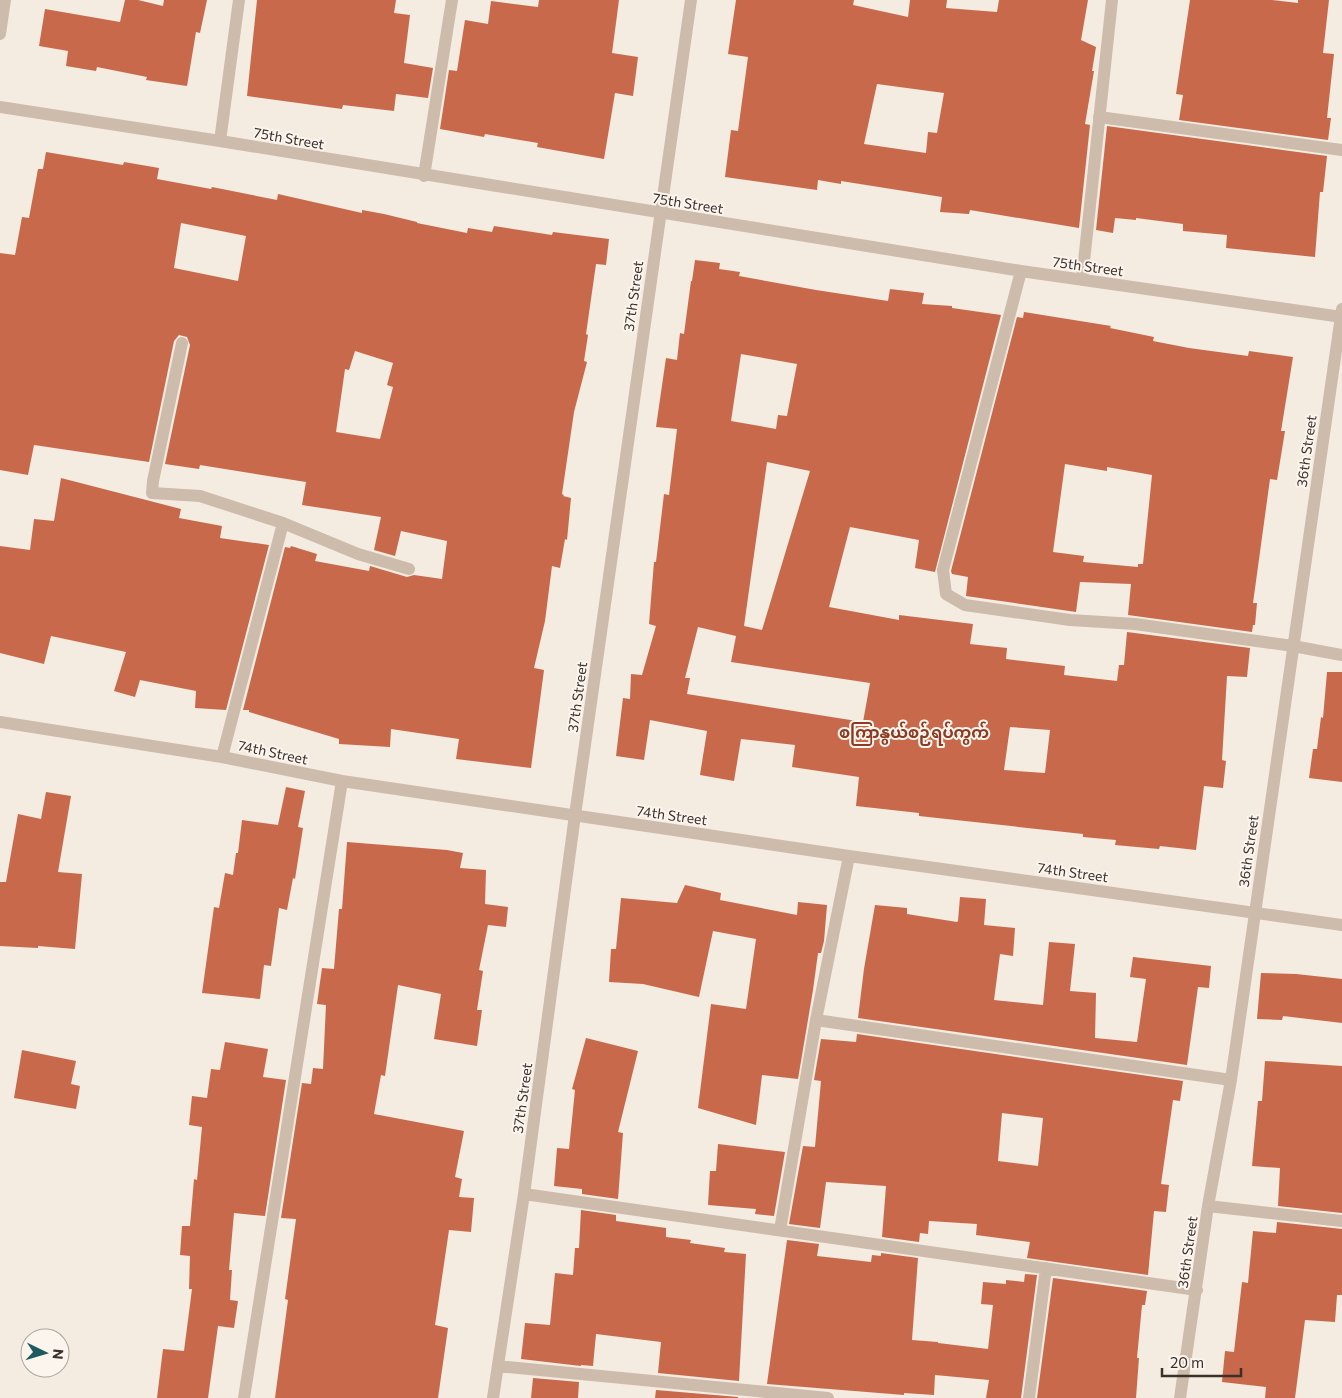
<svg xmlns="http://www.w3.org/2000/svg" width="1342" height="1398" font-family="Commissioner,'Noto Sans Myanmar',sans-serif">
<rect width="100%" height="100%" fill="#f4ebe1"/>
<path fill="#c8694b" fill-rule="evenodd" d="M125 0H138L163 6 164 0H207L200 33 196 32 187 86 146 80 147 77 97 67 96 71 66 66 68 51 39 46 45 9 120 22Z
M257 0H396L394 13 410 15 404 63 433 68 428 98 396 94 394 111 343 105 342 109 247 96Z
M539 0H619L612 53 638 57 633 96 615 93 604 159 537 147 538 143 485 134 484 137 440 129 449 70 457 71 465 20 488 24 491 1 538 7Z
M736 0H854L853 5 908 17 910 0H947L946 8 997 12 999 0H1088L1081 40 1096 47 1092 71H1094L1085 124 1090 125 1079 228 970 210 969 214 940 212 942 197 841 181V184L818 180 817 190 725 177 731 130 738 131 748 57 728 54ZM877 84 944 93 937 133 928 132 926 153 864 144Z
M1190 0H1272L1298 3V0H1329L1323 53 1334 54 1327 118H1331L1328 140 1179 120 1183 95 1176 94Z
M1107 126 1327 156 1323 192H1320L1315 257 1226 248 1227 235 1183 231V224L1136 218V220L1115 218 1113 233 1096 230Z
M46 152 123 165 124 162 159 168 157 179 211 189 212 187 277 200 278 194 362 213V210L384 214 417 222V223L467 233 468 228 492 232 494 226 552 235 553 232 609 239 606 265 596 264 586 334 588 335 584 361 587 362 574 412 562 494 564 495 563 496 571 498 567 540 565 539 560 568 552 566 545 621 534 668 544 670 531 768 456 759 459 739 391 729 390 747 339 744V739L249 712V710H243L285 547 290 548 291 546 317 554 315 561 369 571 370 566 407 577 414 575 442 579 447 541 401 531 395 556 374 550 381 517 302 505 306 482 200 465 199 469 165 464 190 345 187 337 179 335 174 341 149 462 34 445 28 475 0 470V253L15 255 22 217 29 218 38 169H43ZM181 223 246 236 238 281 174 268ZM355 351 393 363 387 385 393 387 380 439 336 432 345 369 349 370Z
M695 260 720 263 719 269 740 272 739 276 816 290 888 301 890 289 924 293 922 304 952 306V308L1001 315 935 572 915 568 919 540 850 527 829 607 899 620V615L973 624 970 644 1007 648 1006 659 1065 666 1064 675 1117 681 1119 665H1124L1127 632 1250 648 1247 677 1227 676 1222 760 1226 761 1223 788 1204 786 1196 850 1160 846 1159 849 1115 845 1116 840 1083 837V834L919 816V813L856 806 859 777 792 767 795 745 741 739 734 781 700 775 707 731 650 720 644 760 616 756 623 698 630 699 631 674 642 675 656 626 649 624 654 562H656L664 494 669 495 677 429 656 427 666 358 677 360 680 333 684 334 691 281H692ZM741 354 797 364 787 416 778 415 776 429 731 421ZM767 462 810 471 762 630 744 626ZM698 627 736 636 731 662 870 683 863 722 687 694 690 678H685ZM1010 727 1050 730 1045 773 1004 770Z
M1024 312 1111 326 1110 328 1154 337 1153 341 1189 348 1248 356 1249 351 1293 357 1281 431H1285L1277 480 1270 479 1253 603H1257L1255 625H1253L1252 632 1128 615 1131 584 1080 582 1076 612 966 596 968 577 952 574 951 571 1017 317 1023 318ZM1065 464 1107 471V467L1152 475 1143 564H1138V567L1083 562 1084 556 1053 552Z
M61 478 181 509 179 518 222 526 220 538 269 545 226 710 195 708 196 691 140 680 135 697 114 691 126 652 51 636 44 664 0 653V546L30 550 34 519 54 521Z
M1327 672H1342V782L1309 778 1313 749H1317L1321 717 1323 718Z
M286 787 305 791 298 827 303 828 295 879 293 878 287 910 279 908 271 966 264 965 260 999 202 993 214 907 219 908 225 873 233 875 236 853H238L242 820 278 825Z
M46 792 71 796 58 872 82 874 75 949 38 946V948L0 946V882H6L18 814 41 819Z
M347 842 447 850 463 853 460 868 486 870 485 904 508 907 506 927 488 925 479 970 483 971 477 1010H482L477 1046 434 1039 441 994 398 985 385 1076 381 1075 374 1114 464 1131 455 1177 462 1179 459 1197 474 1198 471 1232 449 1230 435 1325 448 1328 438 1398H275L288 1300 285 1299 296 1219 281 1218 302 1083 311 1084 313 1068 323 1069 326 1005 317 1004 322 968 334 969 339 909H342Z
M685 885 721 893 720 900 797 915 798 902 827 905 824 941 821 953H818L813 990 798 1079 762 1075 756 1125 698 1108 711 1004 746 1009 756 939 713 931 699 997 643 984 609 982 611 949H616L621 898 677 903Z
M960 897 986 899 984 925 1015 928 1013 956 1000 954 994 1000 1043 1005 1049 942 1075 944 1070 991 1096 993 1095 1038 1137 1042 1146 979 1130 977 1133 957 1211 966 1209 988 1198 987 1187 1065 858 1018 864 969 875 905 907 908V914L957 922 958 921Z
M1261 973 1296 974 1342 979V1023L1283 1016 1282 1020 1257 1019Z
M857 1034 1183 1081 1180 1101 1173 1100 1161 1184 1169 1185 1166 1212 1154 1211 1148 1275 1027 1258 1030 1242 976 1235 977 1224 929 1221 928 1234 920 1233 919 1242 882 1237 886 1186 826 1182 820 1228 789 1224 803 1146 815 1147 821 1081 814 1080 821 1039 856 1042ZM1002 1113 1043 1118 1038 1166 998 1161Z
M586 1038 638 1051 618 1132 623 1133 618 1199 582 1194V1189L554 1186 557 1148 569 1149 575 1090 572 1089Z
M225 1042 268 1049 263 1077 286 1080 265 1216 234 1213 229 1270H232L230 1300 238 1301 234 1328 218 1326 208 1398H157L163 1349 184 1351 192 1289H189L190 1256 180 1255 182 1226H190L194 1179 197 1180 202 1127 189 1125 192 1096 207 1098 211 1069 220 1070Z
M22 1050 76 1061 71 1084 80 1086 76 1109 14 1098Z
M1265 1061 1342 1066V1213L1278 1206 1280 1168 1252 1166 1258 1101H1262Z
M718 1144 785 1152 774 1216 755 1214 756 1209 708 1205 710 1171H716Z
M581 1210 616 1215V1221L666 1228V1237L691 1240 690 1243 725 1248 724 1252 746 1254 739 1381 658 1373 661 1342 596 1334 593 1366 581 1365V1366L521 1359 525 1323 550 1325 555 1273 573 1275 575 1248H579Z
M1277 1222 1342 1229V1295H1337L1335 1322 1305 1320 1295 1398H1265L1266 1387 1222 1382 1225 1351 1234 1352 1242 1282 1248 1283 1253 1231 1276 1233Z
M787 1240 819 1244 817 1256 871 1262 872 1255 881 1256V1253L918 1258 912 1340 938 1342V1343L988 1349 993 1305 981 1304 983 1282 1006 1284V1280L1024 1282 1025 1274 1037 1275 1021 1398H986L989 1380 935 1375 934 1395 904 1393V1395L767 1384Z
M1053 1278 1147 1291 1145 1305H1142L1137 1358H1139L1136 1398H1037Z
M533 1378 579 1382 578 1398H531Z
M656 1390 738 1397V1398H655Z"/>
<g fill="none" stroke-linecap="round" stroke-linejoin="round">
<path stroke="#cdbbac" stroke-width="12" d="M0 34 5 0
M0 107 220 141 1021 271 1342 317
M1099 117 1342 150
M220 141 239 0
M424 176 452 0
M1021 271 943 570 946 594 965 605 1070 620 1135 624 1293 646 1342 655
M1082 280 1112 0
M182 343 153 481 152 493 200 496 283 523
M0 722 222 757 342 781 849 856 1342 925
M222 757 283 523 358 554 409 569
M816 1020 1231 1080
M524 1194 1197 1290
M1208 1206 1342 1221
M780 1230 816 1020 849 856
M498 1366 828 1398
M244 1398 342 781
M493 1398 524 1194 575 815 691 0
M1029 1398 1046 1268
M1180 1398 1208 1206 1231 1080 1342 309"/>
</g>
<g text-anchor="middle" dominant-baseline="central" stroke-width="4" stroke-linejoin="round" paint-order="stroke">
<g font-size="14" fill="#3b302b" stroke="#fbf5ee">
<text transform="translate(289 138) rotate(10)">75th Street</text>
<text transform="translate(688 203) rotate(9)">75th Street</text>
<text transform="translate(1088 266) rotate(8)">75th Street</text>
<text transform="translate(633 296) rotate(-82)">37th Street</text>
<text transform="translate(1306 451) rotate(-82)">36th Street</text>
<text transform="translate(577 697) rotate(-82)">37th Street</text>
<text transform="translate(273 752) rotate(12)">74th Street</text>
<text transform="translate(672 815) rotate(8)">74th Street</text>
<text transform="translate(1248 851) rotate(-82)">36th Street</text>
<text transform="translate(1073 872) rotate(8)">74th Street</text>
<text transform="translate(522 1098) rotate(-82)">37th Street</text>
<text transform="translate(1187 1252) rotate(-82)">36th Street</text>
</g>
<g font-size="16" font-weight="bold" fill="#8c3b22" stroke="#fbf5ee">
<text x="914" y="731">စကြာနွယ်စဉ်ရပ်ကွက်</text>
</g>
</g>
<g transform="translate(45 1353) rotate(95)"><circle r="24" fill="#fbf5ee" stroke="#aea6a0"/>
<path d="M0-4L9 19L0 12L-9 19Z" fill="#1f5a5e"/>
<text y="-8" font-size="14" font-weight="bold" text-anchor="middle" fill="#3b302b">N</text>
</g>
<path d="M1162 1368v8h79v-8" fill="none" stroke="#3b302b" stroke-width="2.5"/>
<text x="1170" y="1368" font-size="15" fill="#3b302b" stroke="#fbf5ee" stroke-width="4" paint-order="stroke">20 m</text>
</svg>
